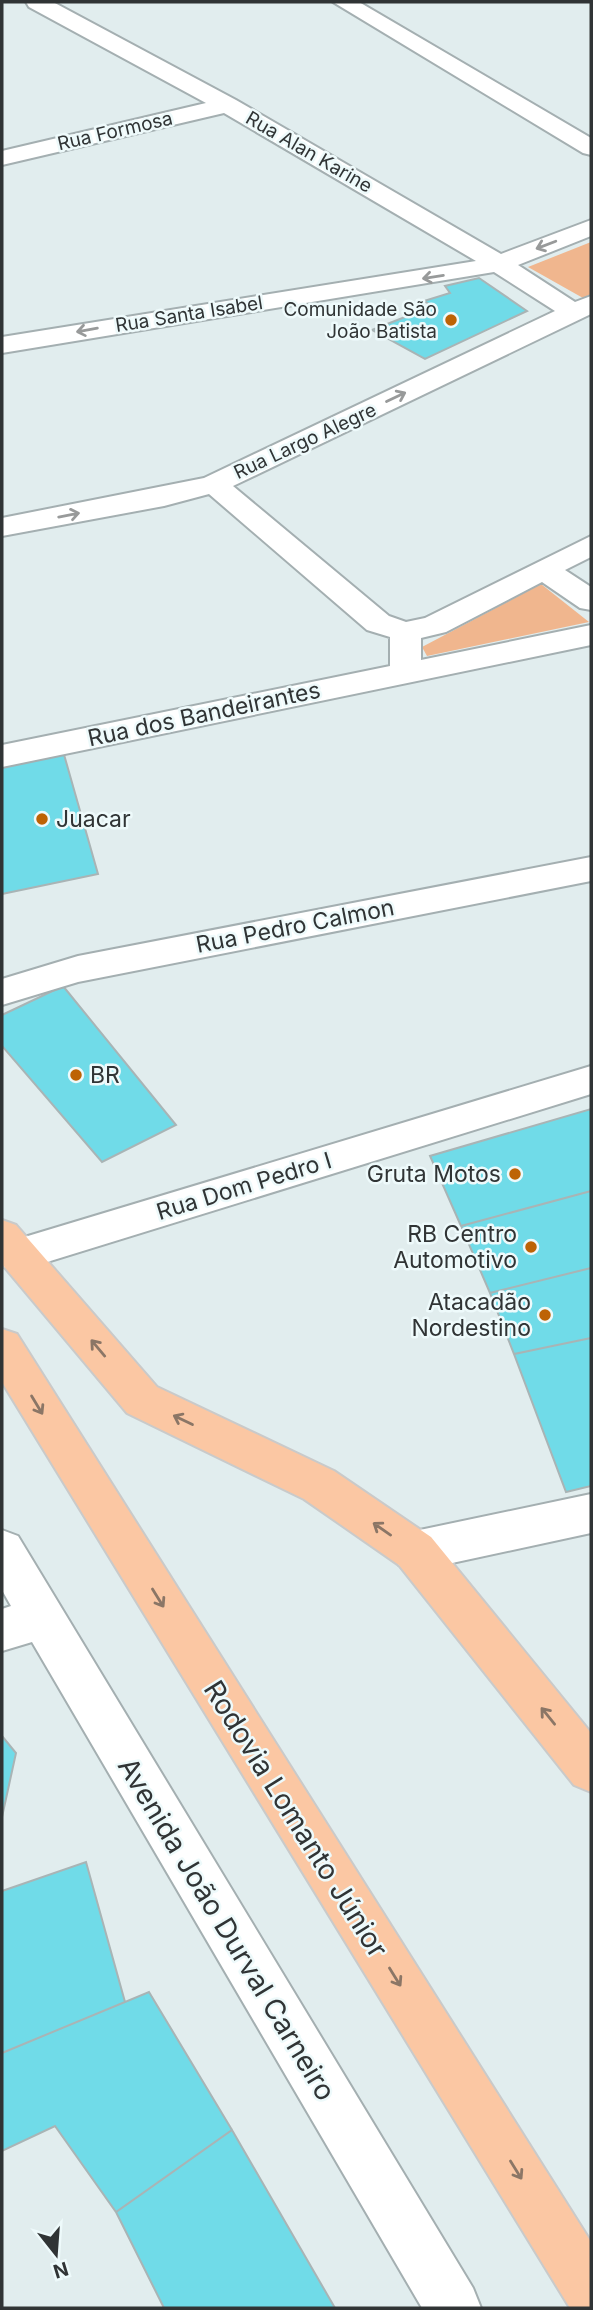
<svg xmlns="http://www.w3.org/2000/svg" width="593" height="2310" font-family="Inter,sans-serif">
<rect width="100%" height="100%" fill="#e1edee"/>
<path fill="#f0b68e" d="M591 242V294L583 298 528 267Z
M541 584 589 622 427 656 422 647Z"/>
<path fill="#70dbe8" stroke="#a9b4b5" stroke-width="2" d="M479 278 527 311 425 359 372 330 433 306 424 301 450 293 445 286Z
M63 751 98 874 2 894V765Z
M63 986 176 1125 102 1162 2 1046V1015Z
M591 1109V1191L461 1226 430 1156Z
M591 1191V1268L490 1293 461 1226Z
M591 1268V1338L514 1354 490 1293Z
M591 1338V1486L566 1492 514 1354Z
M2 1736 16 1753 2 1817Z
M86 1862 125 2002 2 2053V1891Z
M149 1992 232 2130 116 2212 55 2126 2 2151V2053Z
M232 2130 335 2308H164L116 2212Z"/>
<g fill="none" stroke-linecap="round" stroke-linejoin="round">
<defs>
<path id="minor" d="M26 2H53L236 100 501 254 591 220V236L518 265 575 302 591 296V314L233 486 389 616 406 622 425 618 591 536V557L565 570 591 587V610L580 608 542 582 446 632 421 638V660L591 625V645L2 767V745L390 666V637L367 630 209 494 164 506 2 536V518L204 478 555 311 494 272 2 353V337L476 261 224 113 2 165V151L206 103 29 7Z
M333 2H359L591 138V155L583 153Z
M591 857V881L78 982 2 1005V979L78 956Z
M591 1066V1094L18 1271 4 1267V1243L18 1239Z
M591 1494V1533L415 1571 399 1565 393 1551 399 1537 415 1531Z
M2 1530 18 1536 473 2288 481 2308H422L32 1642 2 1651V1609L11 1606 2 1590Z"/>
<path id="trunk" d="M2 1220 16 1225 157 1387 334 1471 431 1537 591 1733V1792L574 1785 399 1565 304 1499 127 1413 2 1264Z
M2 1329 17 1334 591 2242V2308H570L2 1382Z"/>
</defs>
<use href="#minor" stroke="#a4afb1" stroke-width="4"/>
<use href="#trunk" stroke="#c9caca" stroke-width="4"/>
<use href="#minor" fill="#fff" fill-rule="evenodd"/>
<use href="#trunk" fill="#fbc7a3" fill-rule="evenodd"/>
</g>
<defs><path id="oneway-shaft" d="M-6 0H5M1.5-3L5.5 0L1.5 3" fill="none" stroke-width="1.6" stroke-linecap="round" stroke-linejoin="round" transform="scale(1.75)"/></defs>
<g stroke="#989a9a">
<use href="#oneway-shaft" transform="translate(546 245) rotate(159)"/>
<use href="#oneway-shaft" transform="translate(433 277) rotate(171)"/>
<use href="#oneway-shaft" transform="translate(87 330) rotate(170)"/>
<use href="#oneway-shaft" transform="translate(396 397) rotate(-25)"/>
<use href="#oneway-shaft" transform="translate(69 515) rotate(-11)"/>
</g>
<g stroke="#8b7666">
<use href="#oneway-shaft" transform="translate(98 1348) rotate(-130)"/>
<use href="#oneway-shaft" transform="translate(37 1405) rotate(59)"/>
<use href="#oneway-shaft" transform="translate(183 1420) rotate(-154)"/>
<use href="#oneway-shaft" transform="translate(382 1529) rotate(-145)"/>
<use href="#oneway-shaft" transform="translate(158 1598) rotate(58)"/>
<use href="#oneway-shaft" transform="translate(548 1716) rotate(-129)"/>
<use href="#oneway-shaft" transform="translate(395 1977) rotate(58)"/>
<use href="#oneway-shaft" transform="translate(516 2170) rotate(58)"/>
</g>
<g fill="#bd6305" stroke="#eefafb" stroke-width="2.5">
<circle cx="451" cy="320" r="7"/>
<circle cx="42" cy="819" r="7"/>
<circle cx="76" cy="1075" r="7"/>
<circle cx="515" cy="1174" r="7"/>
<circle cx="531" cy="1247" r="7"/>
<circle cx="545" cy="1315" r="7"/>
</g>
<g text-anchor="middle" dominant-baseline="central" stroke-width="5" stroke-linejoin="round" paint-order="stroke">
<g font-size="19" fill="#303435" stroke="#eefafb">
<text transform="translate(115 131) rotate(-13)">Rua Formosa</text>
<text transform="translate(309 152) rotate(30)">Rua Alan Karine</text>
<text transform="translate(189 314) rotate(-9)">Rua Santa Isabel</text>
<text transform="translate(305 441) rotate(-25)">Rua Largo Alegre</text>
</g>
<g font-size="19" fill="#303435" stroke="#eefafb" text-anchor="end">
<text x="437" y="309">Comunidade São<tspan x="437" dy="22">João Batista</tspan></text>
</g>
<g font-size="23" fill="#303435" stroke="#eefafb">
<text transform="translate(204 714) rotate(-12)">Rua dos Bandeirantes</text>
<text transform="translate(295 926) rotate(-11)">Rua Pedro Calmon</text>
<text transform="translate(244 1186) rotate(-17)">Rua Dom Pedro I</text>
</g>
<g font-size="23" fill="#303435" stroke="#eefafb" text-anchor="end">
<text x="56" y="819" text-anchor="start">Juacar</text>
<text x="90" y="1075" text-anchor="start">BR</text>
<text x="501" y="1174">Gruta Motos</text>
<text x="517" y="1234">RB Centro<tspan x="517" dy="26">Automotivo</tspan></text>
<text x="531" y="1302">Atacadão<tspan x="531" dy="26">Nordestino</tspan></text>
</g>
<g font-size="28" fill="#303435" stroke="#eefafb">
<text transform="translate(296 1819) rotate(58)">Rodovia Lomanto Júnior</text>
<text transform="translate(227 1929) rotate(59)">Avenida João Durval Carneiro</text>
</g>
</g>
<rect width="593" height="2310" fill="none" stroke="#303435" stroke-width="7"/>
<g transform="translate(56 2254) rotate(163)" stroke="#eefafb" stroke-width="5" paint-order="stroke">
<path d="M0-5L12 26L0 18L-12 26Z" fill="#303435"/>
<text y="-10" font-size="19" font-weight="bold" text-anchor="middle" fill="#303435">N</text>
</g>
</svg>
